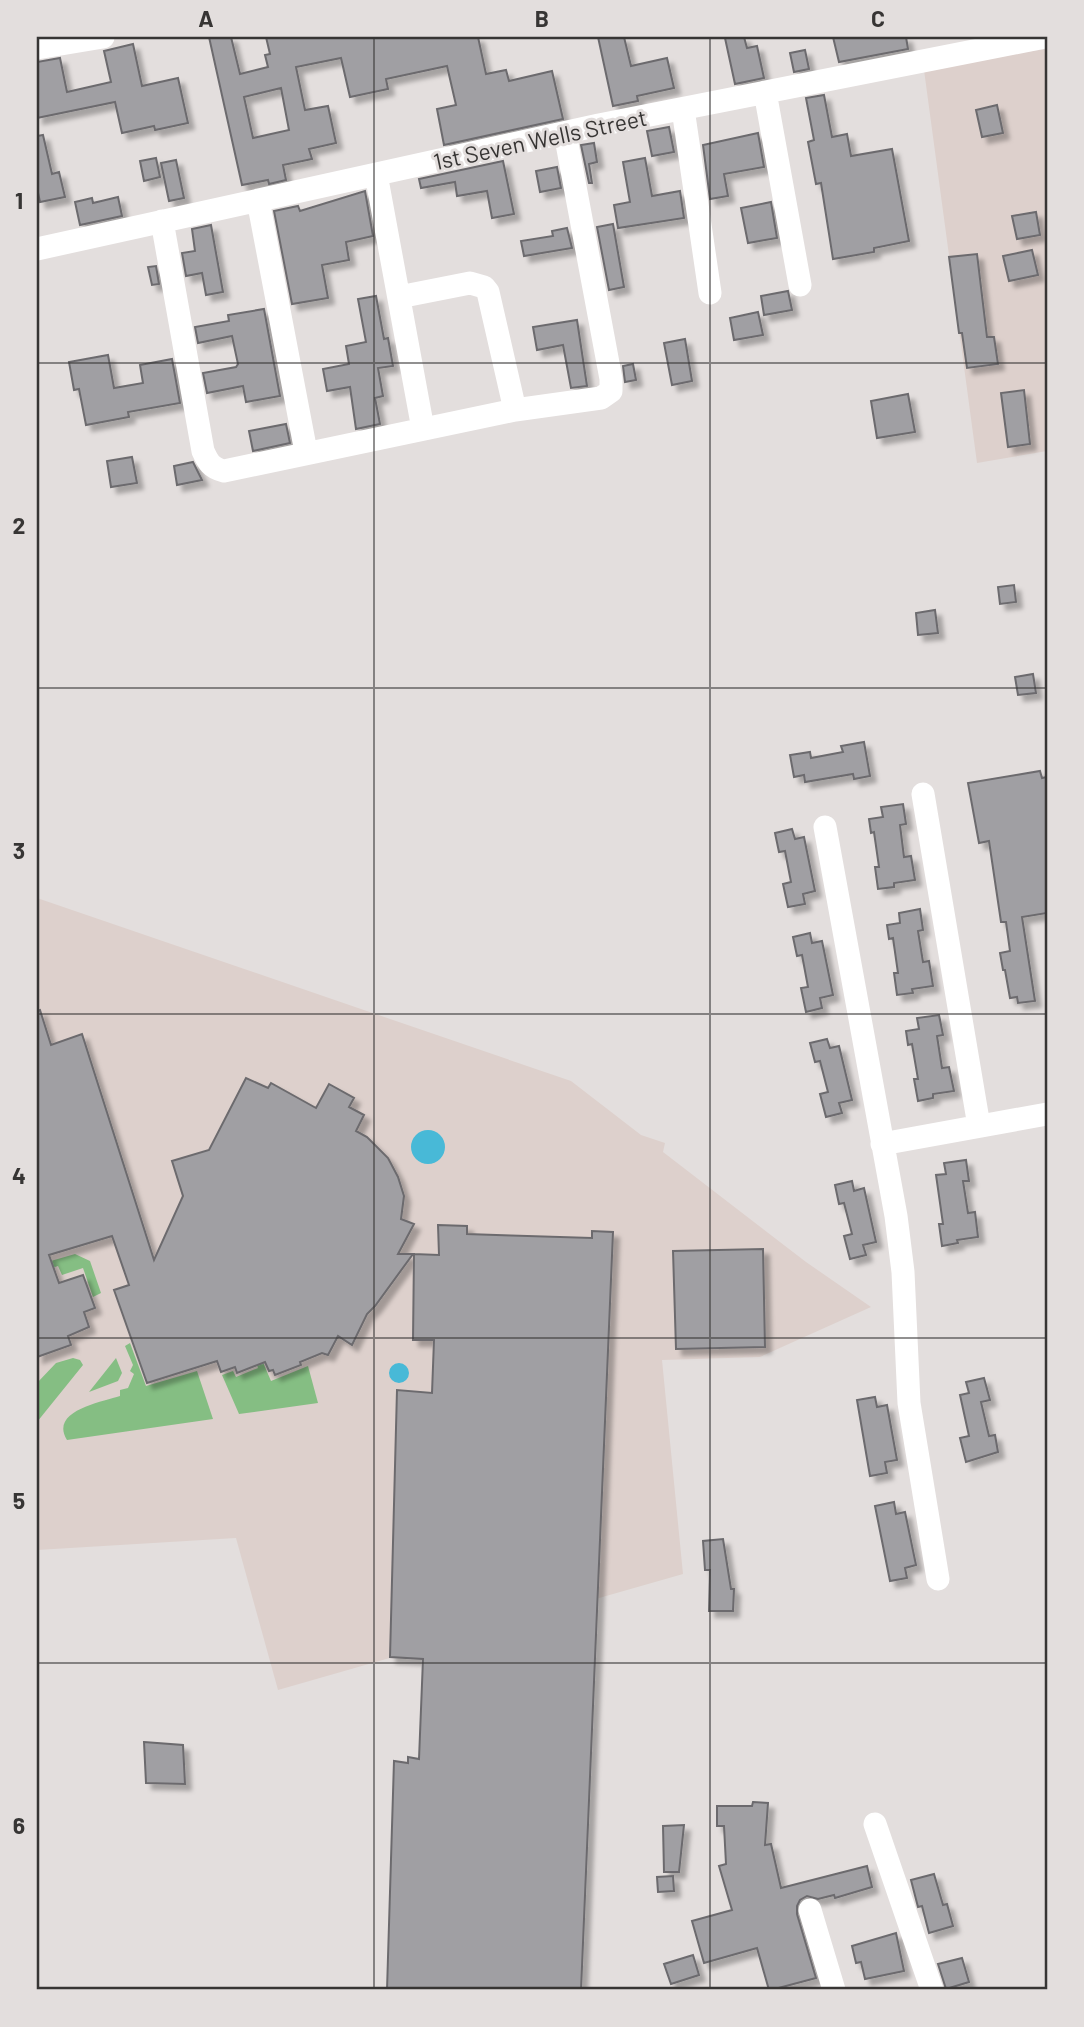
<svg xmlns="http://www.w3.org/2000/svg" width="1084" height="2027" font-family="Barlow,sans-serif">
<defs>
<filter id="shadow"><feDropShadow dx="6" dy="6" stdDeviation="2" flood-color="#0004"/></filter>
</defs>
<rect width="100%" height="100%" fill="#e3dedd"/>
<path fill="#ddd0cc" d="M1047 49V451L977 463 924 70 916 67Z
M37 898 571 1081 641 1135 665 1143 663 1152 806 1262 871 1307 760 1357 662 1360 683 1574 278 1690 236 1538 37 1550Z"/>
<path fill="#85be83" d="M75 1254 90 1261 101 1293 93 1297 83 1268 62 1275 58 1266 37 1273V1265Z
M130 1343 146 1386 197 1371 213 1419 67 1440C49 1411 101 1402 120 1396V1390L128 1388 134 1374 130 1371 133 1365 125 1346Z
M73 1358 80 1360 83 1365 37 1422V1383L56 1363Z
M116 1358 122 1373 118 1381 89 1392Z
M262 1360 271 1381 308 1366 318 1403 239 1414 222 1375 233 1371 236 1377 258 1368 256 1363Z"/>
<path fill="#48b9d7" d="M411 1147a17 17 0 1 1 34 0a17 17 0 1 1-34 0Z
M389 1373a10 10 0 1 1 20 0a10 10 0 1 1-20 0Z"/>
<path fill="#a09fa3" stroke="#6c6b6e" stroke-width="2" fill-rule="evenodd" filter="url(#shadow)" d="M209 37H231L240 74 268 67 265 55 270 54 266 37H478L486 74 506 70 509 81 552 71 563 119 444 145 437 109 456 105 447 66 386 79 388 89 350 97 341 58 296 67 305 110 328 106 336 143 309 149 312 159 283 165 286 180 269 184 268 180 242 185ZM281 88 289 130 253 138 244 97Z
M598 37H624L631 66 667 58 674 88 637 96 638 101 613 106Z
M733 37H744L747 48 757 46 764 78 735 84 725 38Z
M833 37H906L908 49 839 62Z
M133 44 142 86 178 78 188 123 155 130 154 126 122 133 115 102 37 118V62L60 58 67 92 111 82 104 51Z
M805 50 809 69 794 72 790 53Z
M824 95 832 137 847 134 851 156 892 149 909 241 874 248V252L833 259 821 183 816 184 808 142 814 140 806 98Z
M997 105 1003 133 982 137 976 110Z
M669 127 674 152 652 156 647 131Z
M758 133 764 167 724 174 728 196 710 199 703 145Z
M43 135 52 174 59 172 65 197 40 202 37 188V136Z
M594 143 597 162 589 164 592 183H589L581 145Z
M156 158 160 177 144 181 140 161Z
M645 158 652 196 680 191 684 218 618 228 614 205 630 202 623 162Z
M176 160 184 198 169 201 161 163Z
M503 161 514 214 492 218 487 191 457 196 455 182 421 188 419 179Z
M557 167 561 188 540 192 536 171Z
M365 191 373 236 346 242 349 260 322 265 328 298 292 304 274 211 298 206 300 211Z
M118 197 122 216 80 225 75 202 92 198 93 203Z
M771 202 777 238 748 243 741 208Z
M1036 212 1040 235 1017 239 1012 216Z
M613 224 624 287 609 290 597 227Z
M211 225 223 292 206 295 202 273 186 276 182 253 195 251 192 229Z
M567 228 572 248 524 256 521 241 553 236 552 231Z
M1032 250 1038 275 1009 281 1003 256Z
M977 254 987 337H994L998 364 967 368 962 333H959L949 257Z
M156 266 159 284 152 285 148 267Z
M788 291 792 310 764 315 761 296Z
M376 296 384 339 388 338 393 366 378 368 383 396 375 398 380 424 356 429 350 387 327 391 323 369 349 364 346 346 366 342 358 299Z
M264 309 280 396 246 402 243 386 207 393 203 373 236 367 238 364 232 336 198 343 195 327 229 321 228 315Z
M758 312 763 335 734 340 730 318Z
M577 320 587 386 571 388 563 345 537 350 533 327Z
M685 339 692 381 672 385 664 343Z
M108 355 114 388 143 383 140 365 172 359 180 403 128 412 129 417 86 425 79 389 74 390 69 362Z
M633 364 636 380 625 382 623 366Z
M1024 390 1030 444 1008 447 1001 393Z
M908 394 915 432 877 438 871 401Z
M286 424 290 443 253 451 249 431Z
M132 457 137 483 111 487 107 461Z
M193 462 202 480 177 485 174 466Z
M1014 585 1016 602 1000 604 998 587Z
M935 610 938 633 918 635 916 613Z
M1033 674 1036 693 1018 695 1015 677Z
M864 742 870 776 854 779 853 774 805 782 804 775 794 777 790 755 810 752 811 758 843 752 841 746Z
M1040 771 1042 778 1047 777V913L1022 917 1035 1001 1018 1003 1017 997 1010 998 1005 970H1003L1000 953 1010 951 1006 922H1001L989 841 979 843 968 783Z
M903 804 906 824 900 825 904 857 911 856 915 880 894 883V887L878 889 875 867H879L874 832 871 833 869 819 883 817 881 807Z
M792 829 795 839 804 837 815 891 803 894 805 904 788 907 783 884 791 882 785 851 779 852 775 833Z
M920 909 923 930 918 931 923 962 929 961 933 986 912 989 913 993 897 995 894 973H898L893 938 889 939 887 925 900 923 899 913Z
M810 933 812 943 822 941 833 995 820 998 822 1008 806 1012 801 988 808 987 802 955 797 956 793 937Z
M40 1010 51 1045 82 1034 154 1260 183 1196 172 1161 209 1150 246 1078 268 1088 271 1083 316 1108 329 1084 354 1098 349 1107 364 1115 356 1131 367 1137 388 1158 398 1177 404 1196 401 1219 414 1224 398 1254H413L375 1306 367 1314 352 1345 338 1336 328 1355 322 1353 300 1362 301 1365 275 1375 273 1370 269 1371 265 1362 237 1373 235 1367 221 1372 217 1361 147 1383 114 1290 129 1285 112 1236 49 1255 59 1283 83 1275 95 1308 84 1312 89 1327 68 1336 71 1345 37 1357V1011Z
M939 1015 943 1035 937 1036 942 1068 949 1067 954 1091 933 1094V1098L918 1101 914 1079H918L912 1044 908 1045 906 1031 919 1029 917 1018Z
M827 1039 830 1048 839 1046 852 1100 839 1103 842 1113 826 1117 820 1094 828 1092 820 1061 815 1062 810 1043Z
M966 1160 969 1181H963L968 1213 975 1212 978 1237 957 1240 958 1243 942 1246 939 1224H943L936 1175 946 1174 944 1163Z
M852 1181 854 1191 864 1188 876 1242 863 1245 866 1255 850 1259 844 1236 852 1234 844 1203 839 1204 835 1185Z
M438 1225 467 1226V1234L592 1238V1231L613 1232 581 1990H387L394 1761 408 1763V1757L419 1759 423 1659 390 1657 397 1390 432 1393 434 1340H413L414 1254 439 1255Z
M763 1249 765 1347 676 1349 673 1251Z
M984 1378 990 1400 981 1402 989 1436 995 1435 998 1452 966 1462 960 1438 969 1436 960 1395 969 1393 966 1382Z
M875 1397 877 1407 887 1405 897 1460 885 1462 887 1473 870 1476 857 1400Z
M894 1502 896 1514 905 1512 916 1565 905 1568 907 1578 890 1581 875 1506Z
M723 1539 731 1589H734L733 1611H709L710 1570H705L703 1541Z
M144 1742 183 1745 185 1784 146 1783Z
M753 1802 768 1803 765 1845 771 1844 781 1888 867 1866 872 1887 835 1898 834 1895 818 1899 807 1896 800 1900 797 1906V1914L816 1978 771 1990H769L757 1948 704 1963 692 1921 732 1910 719 1866 726 1864 724 1826H717V1806H752Z
M684 1825 679 1872H664L663 1826Z
M934 1874 943 1905 947 1904 953 1926 929 1933 922 1906 918 1907 911 1880Z
M673 1876 674 1891 658 1892 657 1877Z
M896 1933 904 1971 865 1979 861 1962 856 1963 852 1946Z
M693 1955 699 1975 671 1984 664 1964Z
M962 1958 969 1982 946 1989 938 1964Z"/>
<g fill="none" stroke-linecap="round" stroke-linejoin="round">
<path stroke="#fff" stroke-width="23" d="M37 48 103 37
M765 92 800 285
M683 109 710 293
M376 174 423 429
M258 200 306 452
M162 221 203 451C208 462 211 468 224 471L515 410 601 398 611 391V379L565 133
M37 249 599 125 1045 37
M399 297 470 283 484 287 488 292 515 410
M923 794 979 1126
M825 827 896 1216 903 1272 909 1403 938 1579
M882 1144 1047 1114
M875 1824 932 1990
M810 1910 834 1990"/>
</g>
<path fill="none" stroke="#373534" stroke-width="2" stroke-opacity="0.55" d="M374 37V1990M710 37V1990M37 363H1047M37 688H1047M37 1014H1047M37 1338H1047M37 1663H1047"/>
<g text-anchor="middle" dominant-baseline="central" stroke-width="6" stroke-linejoin="round" paint-order="stroke">
<g font-size="23" fill="#373534" stroke="#e3dedd">
<text transform="translate(540 139) rotate(-12)">1st Seven Wells Street</text>
</g>
</g>
<rect width="1084" height="2027" fill="none" stroke="#e3dedd" stroke-width="77"/>
<rect x="38" y="38" width="1008" height="1950" fill="none" stroke="#373534" stroke-width="2.5"/>
<g font-size="23" text-anchor="middle" font-weight="bold" fill="#373534">
<text x="206" y="27">A</text>
<text x="542" y="27">B</text>
<text x="878" y="27">C</text>
<text x="19" y="209">1</text>
<text x="19" y="534">2</text>
<text x="19" y="859">3</text>
<text x="19" y="1184">4</text>
<text x="19" y="1509">5</text>
<text x="19" y="1834">6</text>
</g>
</svg>
